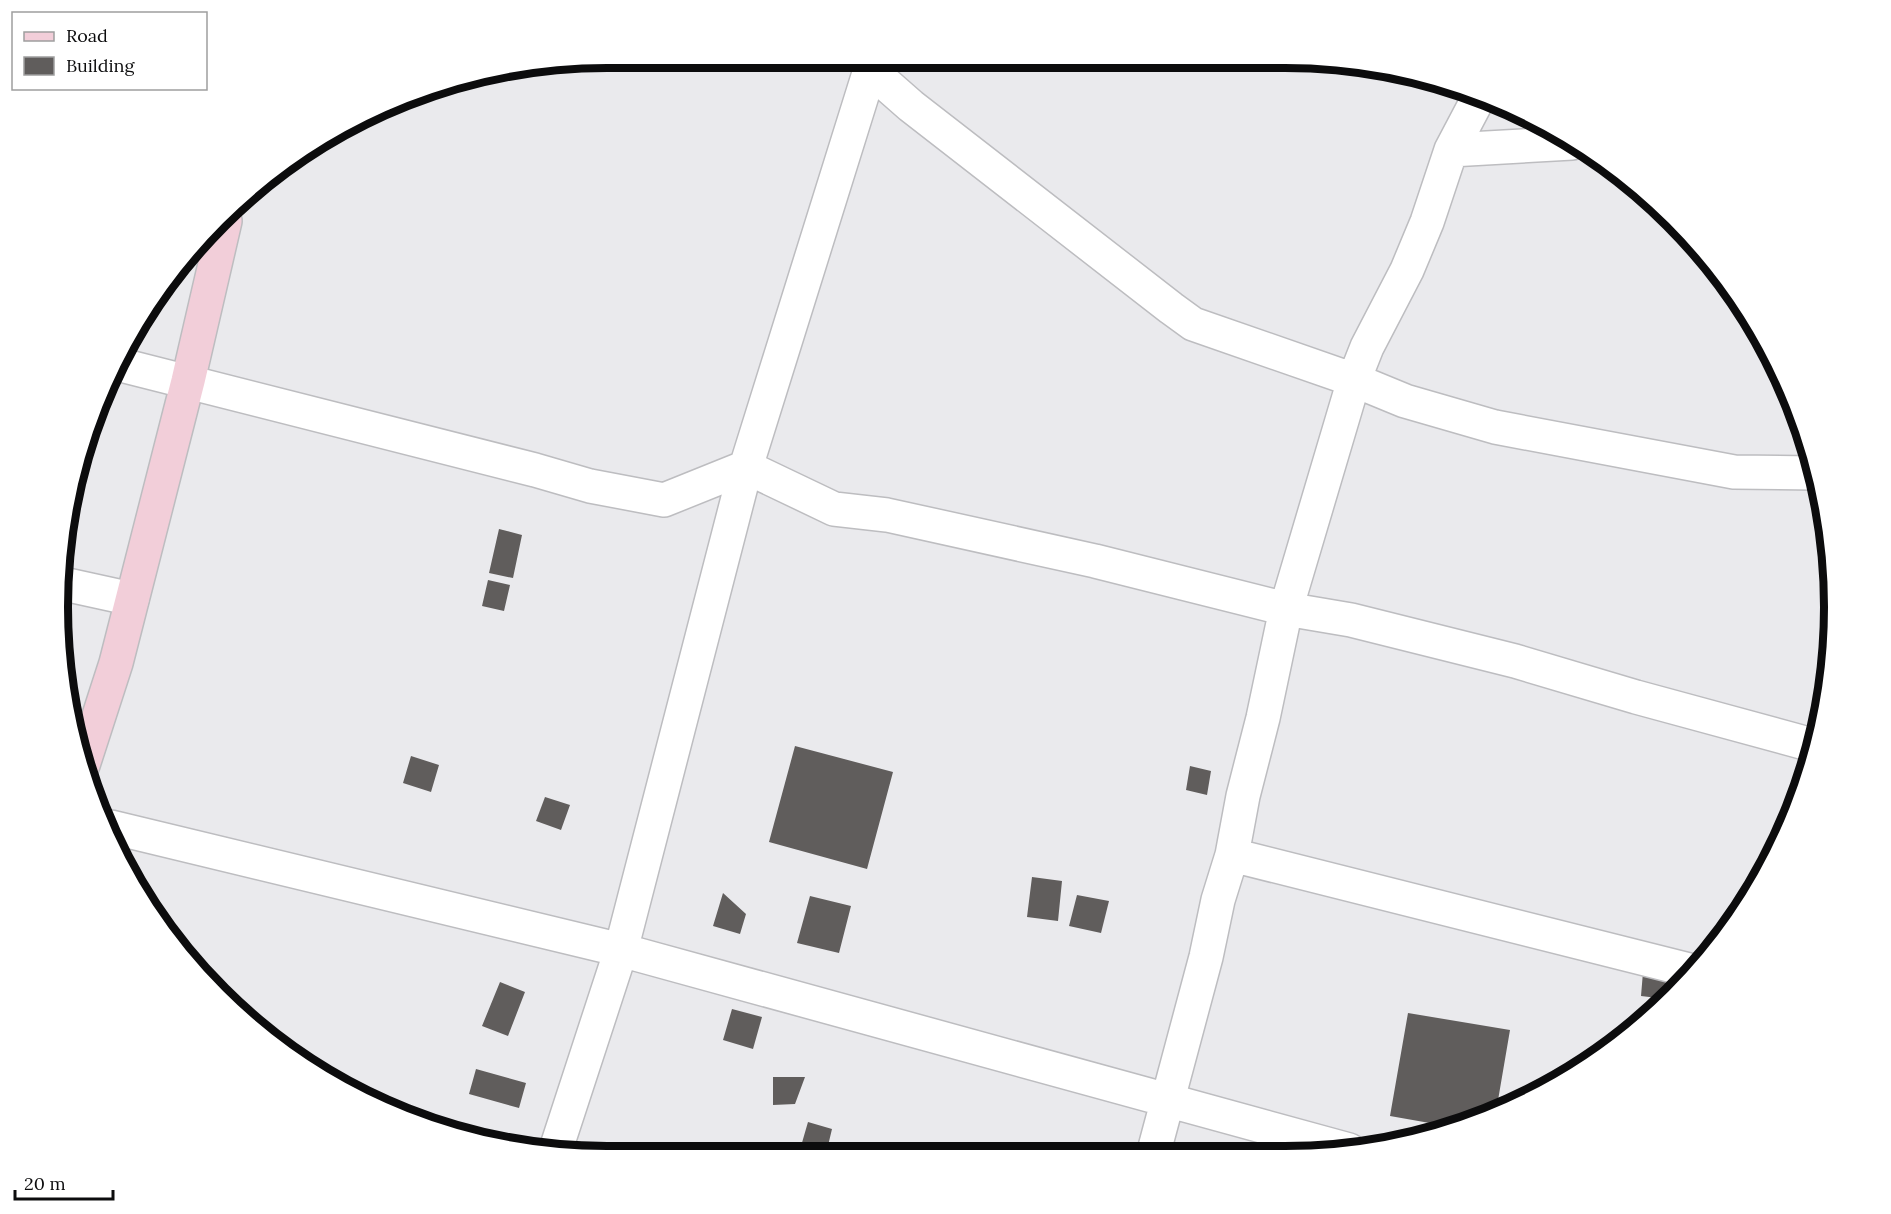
<svg xmlns="http://www.w3.org/2000/svg" width="1891" height="1214" font-family="Lora,serif">
<rect width="100%" height="100%" fill="#eaeaed"/>
<path fill="#605d5c" d="M499 529 522 535 513 578 489 573Z
M488 580 510 585 504 611 482 606Z
M795 746 893 772 867 869 769 842Z
M411 756 439 765 431 792 403 783Z
M1190 766 1211 771 1207 795 1186 790Z
M545 797 570 805 561 830 536 821Z
M1032 877 1062 881 1058 921 1027 917Z
M723 893 746 914 740 934 713 926Z
M1077 895 1109 901 1101 933 1069 926Z
M810 896 851 906 839 953 797 943Z
M1643 972 1670 984 1666 999 1641 996Z
M500 982 525 992 508 1036 482 1026Z
M732 1009 762 1017 753 1049 723 1040Z
M1408 1013 1510 1030 1496 1112 1458 1128 1390 1116Z
M476 1069 526 1083 519 1108 469 1094Z
M773 1077H805L795 1104 773 1105Z
M808 1122 832 1129 826 1154 799 1153Z"/>
<g fill="none" stroke-linecap="round" stroke-linejoin="round">
<defs>
<path id="street" d="M870 70 911 106 1171 308 1193 324 1354 380 1405 401 1495 427 1734 472 1815 473
M1451 150 1572 143
M121 365 535 470 590 486 664 500 746 467 834 509 887 515 1095 561 1286 609 1351 620 1515 661 1636 697 1816 746
M59 583 132 599
M111 827 621 950 1349 1150
M1232 855 1693 971
M555 1152 621 950 746 467 870 70 871 59
M1153 1155 1206 957 1218 900 1232 855 1243 796 1263 718 1286 609 1354 380 1367 347 1407 270 1427 222 1451 150 1480 95"/>
<path id="secondary" d="M83 765 116 663 188 381 225 221"/>
</defs>
<use href="#street" stroke="#bdbdc0" stroke-width="36"/>
<use href="#secondary" stroke="#bdbdc0" stroke-width="36"/>
<use href="#street" stroke="#fff" stroke-width="33"/>
<use href="#secondary" stroke="#f2ced9" stroke-width="33"/>
</g>
<path d="M0 0H1891V1214H0ZM607 68H1285A539 539 0 0 1 1824 607V607A539 539 0 0 1 1285 1146H607A539 539 0 0 1 68 607V607A539 539 0 0 1 607 68Z" fill="#fff" fill-rule="evenodd"/>
<path fill="none" stroke="#0c0c0d" stroke-width="8" d="M607 68H1285A539 539 0 0 1 1824 607V607A539 539 0 0 1 1285 1146H607A539 539 0 0 1 68 607V607A539 539 0 0 1 607 68Z"/>
<rect x="12" y="12" width="195" height="78" fill="#ffffff" stroke="#9e9e9e" stroke-width="1.5"/>
<rect x="24" y="32" width="30" height="9" fill="#f2ced9" stroke="#9e9e9e" stroke-width="1.5"/>
<text x="66" y="42" font-size="18" fill="#0c0c0d">Road</text>
<rect x="24" y="57" width="30" height="18" fill="#605d5c" stroke="#9e9e9e" stroke-width="1.5"/>
<text x="66" y="72" font-size="18" fill="#0c0c0d">Building</text>
<path d="M15 1190v9h98v-9" fill="none" stroke="#0c0c0d" stroke-width="3"/>
<text x="24" y="1190" font-size="18" fill="#0c0c0d" stroke="#ffffff" stroke-width="4.5" paint-order="stroke">20 m</text>
</svg>
